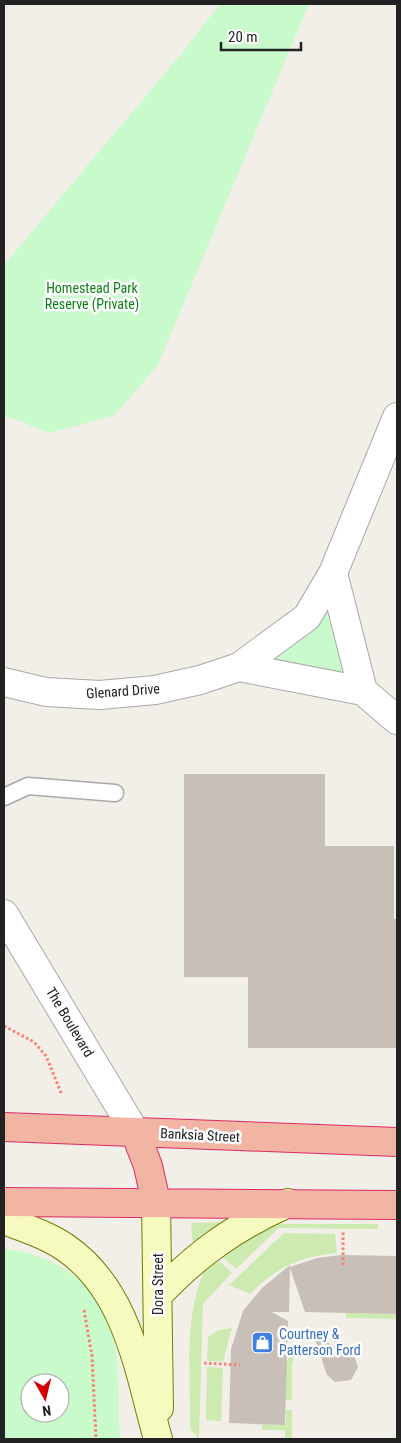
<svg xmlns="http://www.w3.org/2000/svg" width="401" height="1443" font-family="'Roboto Condensed',sans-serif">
<rect width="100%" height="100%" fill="#f2efe9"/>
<path fill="#cdebb0" d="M228 1222 193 1246 191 1223Z
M278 1224H378V1229L279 1228 236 1269 218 1253 270 1225Z
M284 1233 335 1234 337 1253C301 1256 275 1268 250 1294L229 1285Z
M214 1256 232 1273 203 1304 199 1439 191 1430 190 1425C191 1373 181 1299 214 1256Z
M345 1302 348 1313 397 1314V1319L346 1318Z
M232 1328 223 1361H207L208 1337 219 1330Z
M293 1343 298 1345 292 1364V1400H286L285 1361 288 1360Z
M207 1367 223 1368 221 1421 206 1420Z
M286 1410H292V1439H285V1430H262V1424L286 1425Z"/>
<path fill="#c8facc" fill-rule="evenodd" d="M220 4H309L158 365 114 416 49 433 4 415V265L181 54Z
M331 589 354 682 255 665Z
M4 1249C57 1254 102 1285 114 1340 120 1370 118 1408 120 1439H4ZM30 1383H60V1413H30Z"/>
<path fill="#c7bfb8" d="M184 774H325V846H394V919H397V1048H248V977H184Z
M341 1255 397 1256V1314L305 1312 290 1268 289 1312H272L288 1321 285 1425 229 1423 231 1349 243 1311 262 1288 290 1265V1267L317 1258Z
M313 1334 355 1358 358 1367 351 1380 335 1382 327 1375Z"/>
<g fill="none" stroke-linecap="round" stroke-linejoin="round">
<defs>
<path id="service" d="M4 797 28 786 115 793"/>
<path id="minor" d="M333 573 363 691
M239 667 363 691 397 720
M4 682 46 692 100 695 155 690 200 680 239 667 307 617 333 573 397 417
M4 914 135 1132"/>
<path id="secondary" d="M156 1202 159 1408
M4 1220C25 1228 47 1235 66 1248 128 1291 139 1372 158 1439
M158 1295C198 1253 235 1227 288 1203"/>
<path id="trunk" d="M4 1127 397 1142
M135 1132 148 1166 156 1202
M4 1202 397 1205"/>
</defs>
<use href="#service" stroke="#a9a9a9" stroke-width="19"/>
<use href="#minor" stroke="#a9a9a9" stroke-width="30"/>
<use href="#secondary" stroke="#707d05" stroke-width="30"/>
<use href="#trunk" stroke="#dc2a67" stroke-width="30"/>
<path stroke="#fa8072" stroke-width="3" stroke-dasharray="2.5 2.5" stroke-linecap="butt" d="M4 1026 34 1042 46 1056 62 1095
M343 1265V1232
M84 1310 92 1356 96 1439
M204 1363 240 1365"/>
<use href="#service" stroke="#fff" stroke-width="16"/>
<use href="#minor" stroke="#fff" stroke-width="28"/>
<use href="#secondary" stroke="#f7fabf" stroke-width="28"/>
<use href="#trunk" stroke="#f2b4a3" stroke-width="28"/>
</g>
<defs>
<symbol id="shop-square" viewBox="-11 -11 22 22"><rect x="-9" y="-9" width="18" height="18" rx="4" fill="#3f7fe0" stroke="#fff"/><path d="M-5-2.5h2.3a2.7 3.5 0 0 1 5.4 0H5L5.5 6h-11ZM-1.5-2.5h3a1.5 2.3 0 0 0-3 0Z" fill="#fff"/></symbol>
</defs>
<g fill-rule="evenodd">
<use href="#shop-square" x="250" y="1330" width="25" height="25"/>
</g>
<g text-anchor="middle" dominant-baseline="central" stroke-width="5" stroke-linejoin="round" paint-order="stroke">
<g font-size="14" fill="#0c8416" stroke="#fff">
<text x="92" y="288">Homestead Park<tspan x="92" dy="16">Reserve (Private)</tspan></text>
</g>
<g font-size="14" fill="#222" stroke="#fff">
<text transform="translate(123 691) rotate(-4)">Glenard Drive</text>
<text transform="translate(70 1022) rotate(59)">The Boulevard</text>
<text transform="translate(200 1135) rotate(3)">Banksia Street</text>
<text transform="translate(158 1284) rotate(-90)">Dora Street</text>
</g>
<g font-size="14" fill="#366cbe" stroke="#fff" text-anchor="start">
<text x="279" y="1334">Courtney &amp;<tspan x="279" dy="16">Patterson Ford</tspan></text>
</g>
</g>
<rect width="401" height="1443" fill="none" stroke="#222222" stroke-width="10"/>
<g transform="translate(45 1398) rotate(172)"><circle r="24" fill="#ffffff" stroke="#a7a7a7"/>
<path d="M0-4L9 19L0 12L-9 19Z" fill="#d40000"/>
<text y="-8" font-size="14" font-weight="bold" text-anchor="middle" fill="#222222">N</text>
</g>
<path d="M221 42v8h80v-8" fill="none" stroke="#222222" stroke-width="2.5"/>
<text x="228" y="42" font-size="15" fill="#222222" stroke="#ffffff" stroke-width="4" paint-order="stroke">20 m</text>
</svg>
